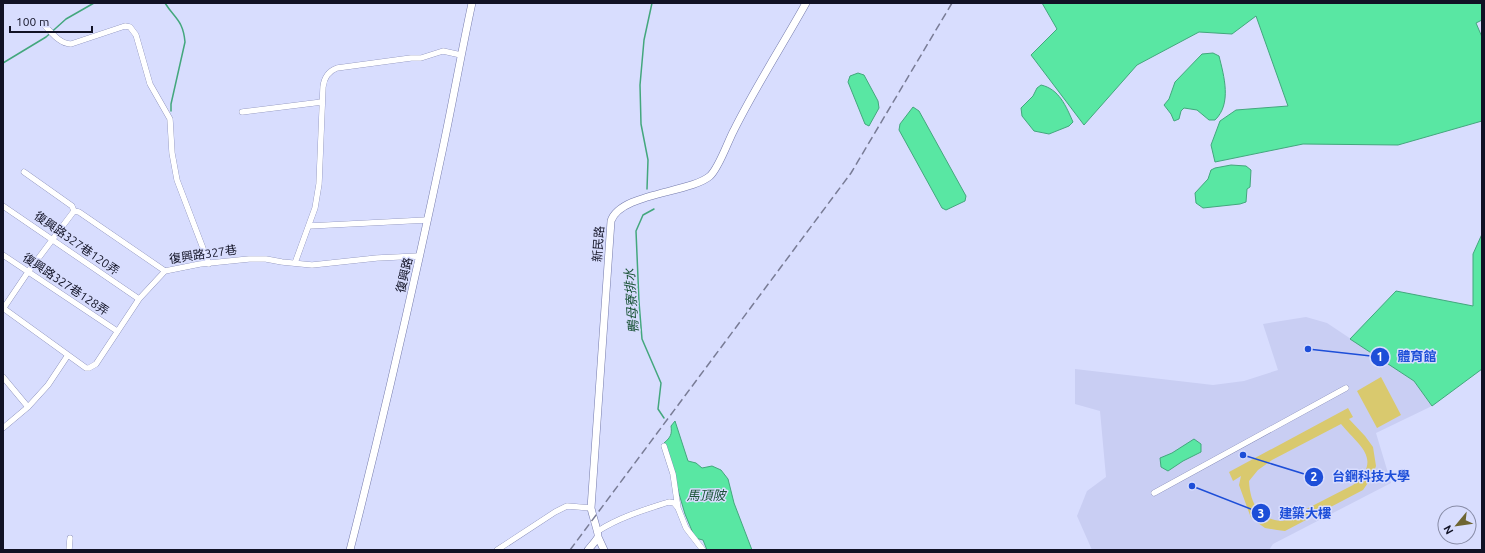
<svg xmlns="http://www.w3.org/2000/svg" width="1485" height="553" font-family="Ubuntu,'Noto Sans TC',sans-serif">
<rect width="100%" height="100%" fill="#d8ddfe"/>
<path fill="#c9cef3" d="M1306 317 1327 323 1414 381 1432 406 1376 433 1391 483 1273 544 1269 550H1092L1077 516 1087 491 1106 477 1100 411 1075 404V369L1213 385 1244 381 1278 370 1263 324Z"/>
<path fill="#d9c96e" fill-rule="evenodd" d="M1381 377 1401 415 1377 428 1357 391Z
M1348 408 1353 417 1349 419 1365 436 1373 447 1376 466 1372 477 1363 490 1285 531 1277 530 1265 528 1251 518 1239 485 1241 476 1233 481 1229 472ZM1341 424C1358 445 1384 459 1353 485L1283 521C1259 520 1250 503 1249 481L1258 470 1272 460Z"/>
<path fill="#59e7a3" stroke="#43a77d" d="M1042 3H1482V20L1476 23 1482 37V121L1398 145 1303 144 1215 162 1211 145 1220 121 1236 110 1288 106 1256 16 1232 34 1199 32 1137 65 1084 125 1031 55 1057 29Z
M1213 53 1219 56C1224 76 1232 104 1215 120H1209L1197 110 1184 108 1181 111 1179 119 1174 121 1171 114 1164 105 1169 99 1175 82 1202 54Z
M858 73 864 75 878 101 879 108 869 126 865 124 848 82 850 76Z
M1041 85C1059 89 1066 106 1073 122L1069 126 1049 134 1034 131 1022 116 1021 108 1033 96 1037 88Z
M913 107 919 111 966 196 965 201 946 210 942 208 899 130 900 124Z
M1231 165 1246 166 1251 170 1250 187 1247 189 1246 202 1240 204 1203 208 1196 203 1195 193 1208 179 1211 170 1215 168Z
M1482 234V369L1432 406 1414 381 1350 339 1396 291 1473 306V254Z
M675 421 688 461 696 463 702 468 712 466 721 470 728 479 734 503 752 550H707L703 540 695 538 685 514 664 443C671 437 672 434 671 426Z
M1194 439 1201 444V452L1183 461 1168 471 1161 467 1160 458 1172 453Z"/>
<g fill="none" stroke-linecap="round" stroke-linejoin="round">
<path stroke="#43a77d" stroke-width="1.5" d="M165 3C175 19 183 20 185 42L171 104V111
M3 63 46 37 66 19 94 3
M647 189 648 160 641 124 640 85 644 40 652 3
M654 209 643 215 636 231 639 302 642 339 661 383 658 409 664 418"/>
<defs>
<path id="minor" d="M45 26C52 33 60 44 71 44L125 26 130 27 136 35 150 84 170 119 172 153 177 180 209 264
M242 112 322 102
M24 172 72 206 74 211 79 212 165 271
M3 206 139 299
M309 226 427 220
M3 255 117 331
M295 263 315 208 319 184 323 87C324 78 329 71 337 68L411 58H421L443 51 461 55
M3 308 86 368H89L96 364 139 299 165 271 200 264 249 259H266L282 262 312 265 377 258 419 256
M3 309 28 272 74 211
M3 377 28 407
M3 428 28 407 48 385 68 355
M664 446 673 474 678 508
M1154 493 1346 388
M598 531C620 517 644 510 669 502L674 503 678 508 686 528 703 550
M69 550 70 538
M497 550 555 512 567 506 591 508"/>
<path id="tertiary" d="M598 537 604 550
M350 550C383 420 413 289 441 157 452 106 461 54 472 3
M588 550C591 546 596 541 598 537 599 534 592 514 591 508L611 221C620 193 690 193 710 176 719 168 728 141 734 130 756 86 782 46 806 3"/>
</defs>
<use href="#minor" stroke="#747aab" stroke-width="6"/>
<use href="#tertiary" stroke="#747aab" stroke-width="8"/>
<use href="#minor" stroke="#fff" stroke-width="5.5"/>
<use href="#tertiary" stroke="#fff" stroke-width="7"/>
<path stroke="#797c96" stroke-width="1.5" stroke-dasharray="8 4" stroke-linecap="butt" d="M570 550 851 173 952 3"/>
</g>
<g text-anchor="middle" dominant-baseline="central" stroke-width="3" stroke-linejoin="round" paint-order="stroke">
<g font-size="12" fill="#111225" stroke="#d8ddfe">
<text transform="translate(77 243) rotate(35)">復興路327巷120弄</text>
<text transform="translate(598 244) rotate(-86)">新民路</text>
<text transform="translate(203 254) rotate(-8)">復興路327巷</text>
<text transform="translate(404 275) rotate(-77)">復興路</text>
<text transform="translate(66 284) rotate(34)">復興路327巷128弄</text>
</g>
<g font-size="13" font-style="italic" fill="#1c5439" stroke="#d8ddfe">
<text transform="translate(631 301) rotate(-94)">鴨母寮排水</text>
<text x="706" y="495">馬頂陂</text>
</g>
</g>
<path fill="none" stroke="#1d4ed8" stroke-width="1.5" d="M1308 349L1380 357M1243 455L1314 477M1192 486L1261 513"/>
<g fill="#1d4ed8" stroke="#d8ddfe" stroke-width="1.5">
<circle cx="1308" cy="349" r="4"/>
<circle cx="1243" cy="455" r="4"/>
<circle cx="1192" cy="486" r="4"/>
<circle cx="1380" cy="357" r="10"/>
<circle cx="1314" cy="477" r="10"/>
<circle cx="1261" cy="513" r="10"/>
</g>
<g font-size="12" text-anchor="middle" font-weight="bold" fill="#fff">
<text x="1380" y="361">1</text>
<text x="1314" y="481">2</text>
<text x="1261" y="518">3</text>
</g>
<g font-size="13" text-anchor="middle" font-weight="bold" fill="#1d4ed8" stroke="#d8ddfe" stroke-width="3" stroke-linejoin="round" paint-order="stroke">
<text x="1417" y="361">體育館</text>
<text x="1371" y="481">台鋼科技大學</text>
<text x="1305" y="518">建築大樓</text>
</g>
<rect width="1485" height="553" fill="none" stroke="#111225" stroke-width="8"/>
<g transform="translate(1457 525) rotate(241)"><circle r="19" fill="#d8ddfe" stroke="#888ca7"/>
<path d="M0-3L7 15L0 10L-7 15Z" fill="#6e6532"/>
<text y="-6" font-size="11" font-weight="bold" text-anchor="middle" fill="#111225">N</text>
</g>
<path d="M10 26v6h82v-6" fill="none" stroke="#111225" stroke-width="2"/>
<text x="16" y="26" font-size="12" fill="#111225" stroke="#d8ddfe" stroke-width="3" paint-order="stroke">100 m</text>
</svg>
